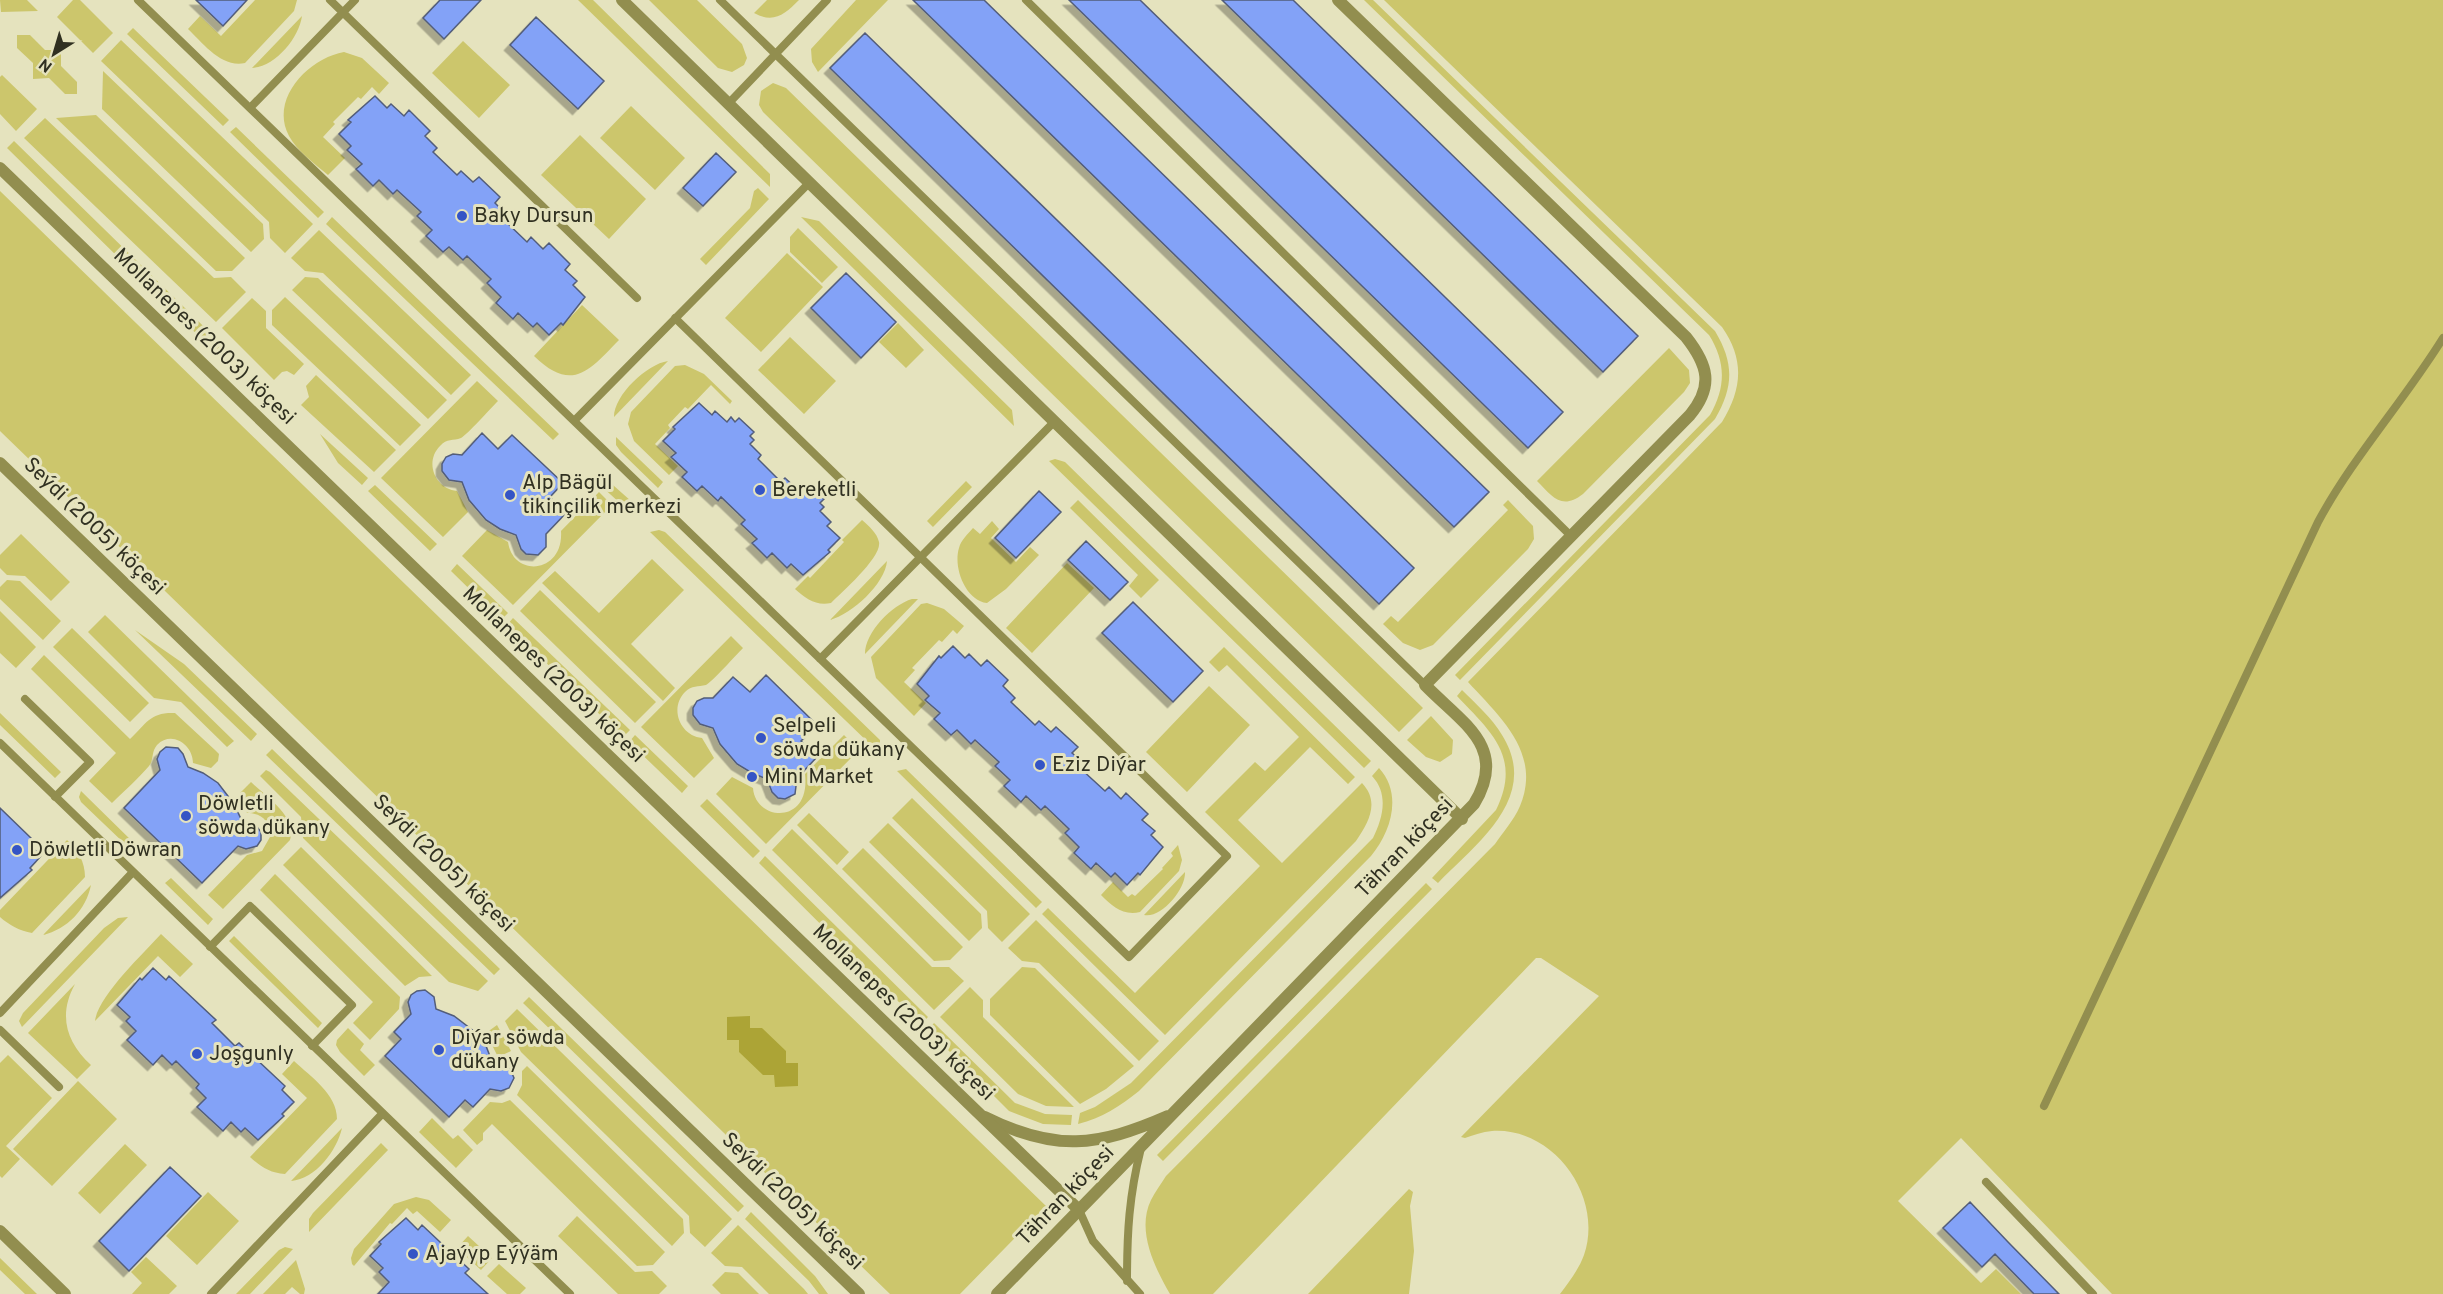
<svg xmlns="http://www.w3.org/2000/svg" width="2443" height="1294" font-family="Overpass,sans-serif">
<defs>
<filter id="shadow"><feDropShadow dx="-5.5" dy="5.5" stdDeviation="0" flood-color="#0004"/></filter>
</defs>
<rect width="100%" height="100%" fill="#e5e3be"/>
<path fill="#ccc66c" d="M0 0H27L38 11 1 12Z
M73 0H80L113 33 93 53 57 17Z
M255 0H297L294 11 245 63C221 68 203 43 188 29L200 16 221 36Z
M578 0H593L770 174V187Z
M649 0H697L742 44 747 58 744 65 732 72 718 68Z
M767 0H799C785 14 774 24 754 13Z
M856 0H888L818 72 812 62 811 49Z
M1364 0H1373L1715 331C1734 363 1734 386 1715 419L1460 680 1455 675 1710 415C1726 387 1726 362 1709 335Z
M1384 0H2443V1294H2112L1961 1138 1898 1201 1981 1283 1996 1269 2021 1294H1560C1569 1282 1579 1269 1584 1255 1604 1197 1554 1127 1492 1131 1482 1132 1474 1135 1465 1138L1461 1137 1599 996 1541 958H1536L1213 1294H1170C1155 1268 1136 1231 1151 1200 1155 1192 1161 1184 1166 1176L1495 844C1503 832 1514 820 1520 806 1542 753 1500 717 1468 682L1722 422C1742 389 1745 360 1722 327Z
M302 16C299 38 275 67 252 68Z
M133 28 229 120 223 126 127 34Z
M17 35H30L45 50H61V66L77 82V94H65L49 78 33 79V63L17 48Z
M121 40 313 224 285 253 270 238 269 222 101 61Z
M463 41 510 85 479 118 432 73Z
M344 52 362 58 389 83 379 94 372 87 361 99 358 97 333 122 335 124 323 137 345 158 328 175C315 164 297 151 289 136 269 99 309 58 344 52Z
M103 71 263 224 264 239 251 252 102 109Z
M2 75 37 109 16 131 0 114V77Z
M773 83 786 88 1423 708 1399 732 763 112 759 105 761 91Z
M631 106 685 158 655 190 600 138Z
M96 115 245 258 232 271H216L56 118Z
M45 118 214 278 231 277 246 292 216 322 24 138Z
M236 127 324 212 318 218 230 132Z
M580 135 646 199 609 239 541 175Z
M14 141 189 312 182 320 7 148Z
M758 188 769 199 706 265 700 259 750 208 754 191Z
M0 191 1046 1206 960 1294H890L0 431Z
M332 217 559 434 553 440 326 224Z
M801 217 819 221 1012 410 1014 426Z
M798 228 838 267 822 283 790 252V237Z
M319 230 471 375 451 395 323 273 305 271 291 258Z
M787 253 823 287 761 352 725 318Z
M305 277 318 278 447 400 428 419 292 290Z
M285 297 421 425 400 446 272 325V310Z
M252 298 266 311V328L304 364 294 375 287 371 282 372 274 380 222 328Z
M582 305 619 340C589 371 572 393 534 356Z
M198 321 239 360 212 346 191 329Z
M898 323 924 350 906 368 879 342Z
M790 337 836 381 804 414 758 370Z
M1669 348 1689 370 1690 383 1684 392 1583 494C1561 511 1552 496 1537 481Z
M668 361 614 417C614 395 647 364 668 361Z
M685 365 704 374 732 401 730 404 711 385 688 409 685 407 668 425 670 428 655 444 678 466 669 475 634 441 628 424 631 412 675 366Z
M316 375 396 450 374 472 301 405 309 397 306 386Z
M477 381 498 401C491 408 467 435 461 438 453 441 447 438 440 446 424 462 435 489 457 491L468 512 443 537 381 478Z
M320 434 368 478 362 485 338 463Z
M616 437 663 482 658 488 621 452 616 445Z
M1055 459 1065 462 1371 761 1364 768 1049 461Z
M605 478 631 501 635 509 633 515 599 484Z
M966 481 972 487 933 527 927 521Z
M375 485 437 544 430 551 368 491Z
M599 492 612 505 513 605 462 556 487 530 508 542C513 578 564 574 561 531Z
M1078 500 1159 580 1141 598 1129 586 1138 575 1070 508Z
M1508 500 1533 526 1534 539 1528 549 1433 645 1420 650 1403 643 1383 624 1391 616 1398 622 1508 510 1503 505Z
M862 520C869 526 877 533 879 542 882 557 842 592 831 603 816 606 806 599 795 589L808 576 810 578 844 542 842 540Z
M992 521 999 529 991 538 1016 562 1030 547 1039 555 1006 589 987 603C965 600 953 567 959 548 961 540 968 534 973 528L980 534Z
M659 530 665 532 880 740V747H873L650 532Z
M21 534 70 582 51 601 25 576 7 575 0 568V555Z
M652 559 684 590 631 644 675 688 663 701 542 583 555 571 599 613Z
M887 561C885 584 852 614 830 620Z
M1067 563 1094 588 1032 653 1006 628Z
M457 564 508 613 501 620 451 571Z
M7 580 20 581 61 621 43 640 0 599V587Z
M540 590 656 702 635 723 520 611Z
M912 599H918L865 654C865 632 892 605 912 599Z
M927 603 944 609 964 626 957 634 953 630 942 642 939 640 912 668 915 670 904 682 926 703 914 716 876 678 871 657 921 604Z
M0 611 36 647 16 668 0 653Z
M105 615 234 741 227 747 181 702 154 698 88 632Z
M513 618 630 730 623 737 507 625Z
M72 628 149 703 130 722 53 647Z
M135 630 184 664 257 734 251 741Z
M731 636 743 648C737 654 711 683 706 685 698 687 692 685 685 692 669 708 680 736 702 738L714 758 694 778 641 727Z
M1224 647 1355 777 1348 784 1310 747 1238 820 1282 863 1362 783C1380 802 1369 822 1356 841L1165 1035 1042 914 1048 908 1135 993 1260 866 1205 812 1255 762 1265 771 1299 737 1227 665 1219 672 1209 662Z
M44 655 130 739C147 723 150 712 175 713L215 750 219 754 218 761 211 768 193 763C193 745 172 730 157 745 151 752 154 760 149 766 138 779 124 791 112 803L89 781 116 753 31 669Z
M1209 686 1250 725 1187 792 1146 752Z
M1462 690C1476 704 1492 718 1502 735 1541 797 1477 843 1438 883L1432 878 1496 810C1522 757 1491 732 1457 696Z
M0 713 61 772 55 778 0 725Z
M1431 716 1453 740 1452 754 1440 762 1426 757 1407 740Z
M635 735 688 786 682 793 629 742Z
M844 735 859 750 766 844 716 794 732 777 753 788C755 821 811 826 805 774Z
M272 749 500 969 494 975 266 755Z
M1379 768C1403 794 1391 832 1371 856L1139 1091C1120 1106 1102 1118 1078 1124L1080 1113 1095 1107 1131 1083 1373 838C1383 818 1389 794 1372 776Z
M906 769 1042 902 1036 908 897 771Z
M266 770 270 772 488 981 478 991 449 982 303 838 301 817 260 776Z
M251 782C266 797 297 816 290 840L223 909 208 895 247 855 262 851 270 837C270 821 262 813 247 813L240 793Z
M81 791 135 844 126 845 81 802 79 797Z
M912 798 1030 914 1002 942 988 928 987 911 892 818Z
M707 799 760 851 753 858 700 806Z
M809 813 849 852 837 865 797 825Z
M888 823 981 914 982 928 969 941 869 842Z
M792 829 932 967H949L964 981 934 1010 772 850Z
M67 840C78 850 85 862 85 877L32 933C20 931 9 925 0 917V910Z
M1178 845 1182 860 1179 871 1140 912C1123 916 1112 906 1101 895L1113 882 1128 897 1132 894 1135 896 1163 869 1162 868 1173 856 1171 853Z
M301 847 432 976 419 977 405 986 283 865Z
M863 848 963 947 950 960 934 961 842 869Z
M765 856 928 1017 921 1024 759 863Z
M1185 872C1186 889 1161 919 1144 915Z
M275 874 400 997 399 1009 370 1040 353 1023 373 1002 260 890Z
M171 878 213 919 208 925 165 883Z
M1426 883 1432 889 1163 1161 1157 1155Z
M91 885C86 910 67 929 43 935Z
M128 917 22 1027 19 1021 23 1013 104 928 118 918Z
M1036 920 1159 1041 1139 1061 1039 963 1022 961 1008 948Z
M161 934 193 964 180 977 158 956 95 1021C98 996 143 954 161 934Z
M234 936 322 1023 318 1028 229 941Z
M1022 967 1035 968 1134 1066 1106 1089 1080 1104 990 1015V999Z
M75 984C58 1015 66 1042 91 1065L77 1079 28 1033Z
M970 987 983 1000V1017L1074 1107 1046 1106 1018 1094 940 1017Z
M529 997 744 1206 738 1212 523 1003Z
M517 1009 732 1219 705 1247 690 1233 689 1216 521 1052 505 1021Z
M934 1023 1015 1103 1045 1114 1072 1115 1071 1125 1043 1124 1009 1111 928 1030Z
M497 1025 511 1051 498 1057 486 1033Z
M348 1028 364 1044 360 1050 375 1065 364 1076 340 1052 336 1045 337 1040Z
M8 1055 52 1098 6 1146 20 1159 2 1178 0 1176V1063Z
M294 1061C311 1077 337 1094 337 1119L285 1174C270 1173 261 1167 250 1157L307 1098 282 1074Z
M527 1066 683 1219 684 1233 672 1246 517 1095 522 1085V1071Z
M78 1081 117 1119 52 1186 13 1149Z
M510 1100 665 1252 653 1265 637 1266 492 1124 483 1133V1140L477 1145 463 1130 490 1102 502 1103Z
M432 1118 453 1139 458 1135 473 1150 456 1168 419 1132Z
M342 1128C337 1150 316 1179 291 1181Z
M381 1143 388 1150 309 1232V1219L313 1213Z
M125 1144 147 1165 100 1214 78 1193Z
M1409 1189 1413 1192 1410 1206 1414 1251 1409 1294H1308Z
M208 1192 239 1221 197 1265 166 1236Z
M416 1197 429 1200 451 1220 440 1232 417 1211 413 1214 407 1208 392 1224 390 1223 354 1266 352 1264 351 1258 354 1249 394 1204Z
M751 1212 815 1276 828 1294H819L809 1281 745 1219Z
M577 1216 635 1272 652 1271 667 1286 659 1294H618L558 1236Z
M738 1225 804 1289 808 1294H769L742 1267 725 1266 711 1253Z
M468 1236 492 1258 481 1270 457 1248Z
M285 1247 293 1249 250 1294H236L279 1250Z
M146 1257 177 1286 169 1294H132L142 1283 131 1272Z
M0 1258 37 1294H25L0 1270Z
M296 1260 305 1289 304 1294H300L292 1287 285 1294H263Z
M499 1264 526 1288 520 1294H507L487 1276Z
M725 1272 738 1273 759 1294H721L712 1285Z"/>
<path fill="#aca436" d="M750 1016V1028H762L786 1051V1063H798V1086L775 1087 774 1075H763L739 1052V1040H727V1017Z"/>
<path fill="#83a2f7" stroke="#525d7a" stroke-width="1.5" filter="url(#shadow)" d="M196 0H247L223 26Z
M440 0H481L444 39 423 18Z
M913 0H984L1489 492 1454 527Z
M1069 0H1140L1563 412 1528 448Z
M1222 0H1293L1638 336 1603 372Z
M536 17 604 81 578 109 510 45Z
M865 33 1414 568 1379 604 830 68Z
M375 96 387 108 391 104 404 116 409 110 430 131 425 136 437 148 433 152 457 175 461 171 473 182 479 177 500 197 495 203 507 215 503 219 527 242 531 237 543 249 549 243 570 264 565 270 577 281 573 285 585 297 563 325 561 323 549 335 537 323 533 327 518 313 513 319 496 303 501 297 487 283 491 279 467 256 463 260 449 247 443 252 426 236 432 230 417 216 421 212 397 190 393 194 379 180 373 186 356 169 362 164 347 150 351 146 339 134 351 122 348 120Z
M716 153 736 172 703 206 683 188Z
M846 273 896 322 861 358 811 308Z
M699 403 712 415 715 411 727 422 731 417 735 422 739 418 754 432 750 436 754 440 750 444 761 455 758 459 781 482 785 478 797 489 801 484 805 488 809 484 824 499 820 503 824 507 820 511 831 522 827 526 840 538 828 550 830 552 803 575 791 564 787 568 772 553 767 558 752 543 757 539 741 524 745 520 721 497 718 501 702 486 697 491 682 477 687 472 671 457 676 453 663 441 675 429 673 427Z
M482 433 498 449 512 435 563 483 550 497 566 513 546 534V547L538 555 526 554 521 549 516 535 500 529 486 520 469 500 462 482 449 480 442 471V464L446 457 453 454 462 455Z
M1039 491 1061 512 1016 558 995 538Z
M1086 541 1128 582 1110 600 1068 560Z
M1133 602 1203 671 1173 702 1102 633Z
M953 646 965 658 969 654 981 666 987 660 1008 680 1003 686 1015 698 1011 702 1035 725 1039 721 1051 732 1056 727 1078 747 1072 753 1085 764 1081 769 1105 791 1109 787 1121 799 1126 793 1148 814 1142 820 1155 831 1151 835 1163 847 1140 875 1138 873 1127 885 1115 873 1111 877 1096 863 1091 869 1074 853 1079 847 1065 833 1069 829 1045 806 1041 810 1026 796 1021 802 1004 786 1010 780 995 766 999 762 975 740 971 744 957 730 951 735 934 719 940 713 925 700 929 696 917 684 939 656 941 658Z
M766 675 817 725 801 741 817 757 797 778 795 794 785 799 778 798 772 792 767 779 752 773 737 764 720 744 713 728 700 724 693 715V708L697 701 704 698H713L733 677 750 692Z
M166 747 178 748 183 754 188 767 203 773 218 783 234 804 242 821 254 823 261 832V840L257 846 246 849 238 846 202 883 124 808 160 770 157 759 160 752Z
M0 808 33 840 29 844 41 856 30 868 32 870 0 898Z
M153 968 166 980 169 976 216 1020 212 1023 235 1046 239 1043 285 1086 282 1090 294 1102 282 1114 284 1116 258 1140 245 1128 241 1132 231 1122 223 1131 197 1107 206 1098 196 1088 199 1084 176 1061 172 1065 162 1055 153 1065 127 1040 136 1031 126 1021 130 1017 117 1005 140 978 142 980Z
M425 990 434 997 436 1009 454 1016 475 1032 486 1046 493 1064 506 1065 511 1071 514 1078 509 1088 501 1091 490 1089 473 1107 465 1100 449 1117 385 1056 401 1039 394 1032 411 1014 408 1002 411 995 417 991Z
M170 1167 201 1196 129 1271 99 1241Z
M1970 1202 2008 1242 2059 1294H2034L1995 1254 1982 1267 1943 1228Z
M406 1218 418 1230 422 1225 440 1242 469 1269 465 1273 488 1294H378L389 1282 379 1272 383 1268 370 1256 381 1244 379 1242Z"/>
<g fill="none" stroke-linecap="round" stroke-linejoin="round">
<path stroke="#928e4f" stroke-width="8" d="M138 0 1129 957 1227 856 675 318
M330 0 637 298
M720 0 1425 685
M1026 0 1571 536
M728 104 827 0
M250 108 355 0
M574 421 809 183
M820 659 1054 422
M25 699 90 762 55 797
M0 743 570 1294
M210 947 250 906 352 1005 312 1046
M0 1013 132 873
M0 1030 59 1087
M2044 1106 2318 522C2353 457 2404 401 2443 338
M1986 1182 2093 1294
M1079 1210 1093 1241 1140 1294
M1127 1281C1127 1232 1129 1196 1141 1148
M211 1294 382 1114"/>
<path stroke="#928e4f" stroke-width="12" d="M622 0 1462 819
M985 1117C1055 1152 1097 1147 1168 1116
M1079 1210 1474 804C1509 747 1462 723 1425 685L1690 415C1714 386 1708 365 1686 337L1338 0
M0 1231 65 1294"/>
<path stroke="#928e4f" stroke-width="12" d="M0 168 1079 1210 997 1294
M0 463 859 1294"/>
</g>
<g fill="#3454c5" stroke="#e5e3be" stroke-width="2">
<circle cx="462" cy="216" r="6"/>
<circle cx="760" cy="490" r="6"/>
<circle cx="510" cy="495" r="6"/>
<circle cx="761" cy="738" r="6"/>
<circle cx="1040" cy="765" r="6"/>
<circle cx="752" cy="777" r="6"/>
<circle cx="186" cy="816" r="6"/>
<circle cx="17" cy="850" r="6"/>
<circle cx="439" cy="1050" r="6"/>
<circle cx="197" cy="1054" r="6"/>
<circle cx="413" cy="1254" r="6"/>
</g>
<g text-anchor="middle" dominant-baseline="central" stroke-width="6" stroke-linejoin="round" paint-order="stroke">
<g font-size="21" fill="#303021" stroke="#e5e3be" text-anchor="start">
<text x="474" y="216">Baky Dursun</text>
<text x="522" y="483">Alp Bägül<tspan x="522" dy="24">tikinçilik merkezi</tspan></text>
<text x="772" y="490">Bereketli</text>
<text x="773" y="726">Selpeli<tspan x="773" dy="24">söwda dükany</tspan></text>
<text x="1052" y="765">Eziz Diýar</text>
<text x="764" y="777">Mini Market</text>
<text x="198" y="804">Döwletli<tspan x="198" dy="24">söwda dükany</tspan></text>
<text x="29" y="850">Döwletli Döwran</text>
<text x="451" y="1038">Diýar söwda<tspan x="451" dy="24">dükany</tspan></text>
<text x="209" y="1054">Joşgunly</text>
<text x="425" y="1254">Ajaýyp Eýýäm</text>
</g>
<g font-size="21" fill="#303021" stroke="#e5e3be">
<text transform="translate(204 337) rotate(44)">Mollanepes (2003) köçesi</text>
<text transform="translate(94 527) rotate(44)">Seýdi (2005) köçesi</text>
<text transform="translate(553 675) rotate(44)">Mollanepes (2003) köçesi</text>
<text transform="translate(1405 848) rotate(-46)">Tähran köçesi</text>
<text transform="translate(443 864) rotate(44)">Seýdi (2005) köçesi</text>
<text transform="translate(903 1013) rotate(44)">Mollanepes (2003) köçesi</text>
<text transform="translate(1066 1196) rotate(-46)">Tähran köçesi</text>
<text transform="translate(792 1202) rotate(44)">Seýdi (2005) köçesi</text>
</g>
</g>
<g transform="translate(54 54) rotate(217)" stroke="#e5e3be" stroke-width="4.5" paint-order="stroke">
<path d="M0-4.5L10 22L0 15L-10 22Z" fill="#303021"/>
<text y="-9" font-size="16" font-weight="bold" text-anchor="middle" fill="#303021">N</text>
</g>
</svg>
